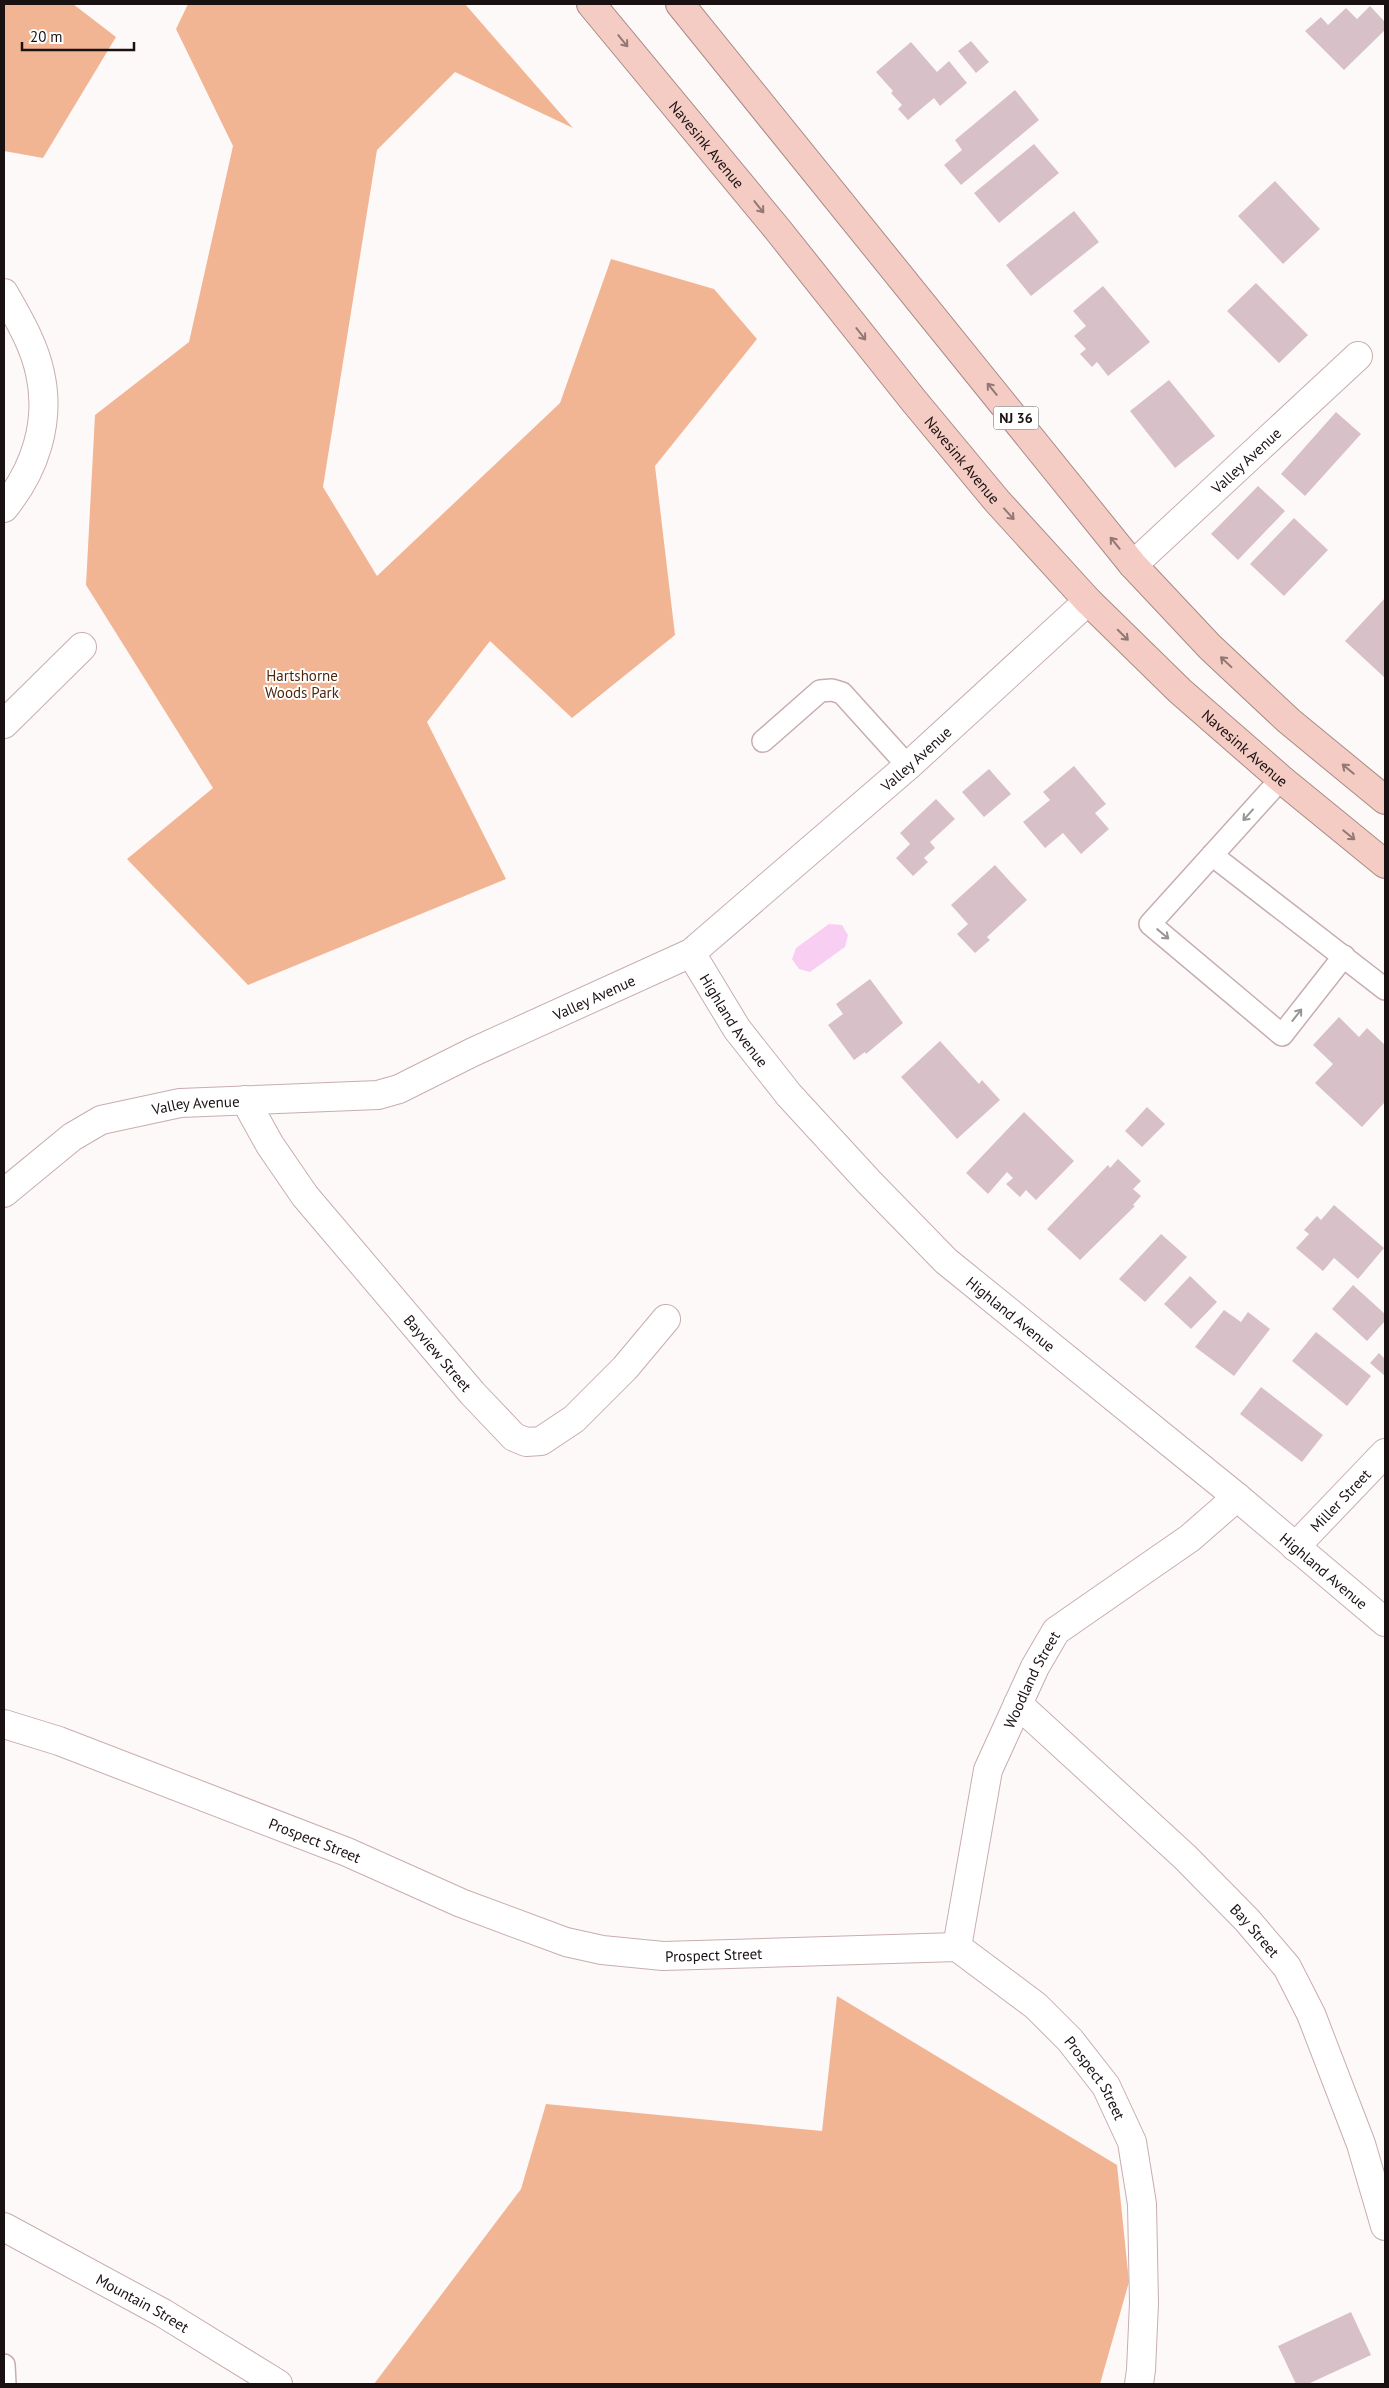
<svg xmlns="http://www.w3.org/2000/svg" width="1389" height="2388" font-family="'PT Sans',sans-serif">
<rect width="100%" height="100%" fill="#fef9f9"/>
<path fill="#f2b593" d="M4 4H73L116 37 43 158 4 151Z
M188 4H465L573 128 455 72 377 150 323 487 377 576 560 403 611 259 714 289 757 339 655 466 675 635 572 718 490 641 427 722 506 879 248 985 127 859 213 788 86 585 95 415 189 342 233 146 176 29Z
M837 1996 1117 2165 1129 2282 1100 2384H374L521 2189 546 2104 822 2131Z"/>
<path fill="#f9cef3" d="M829 924 842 925 848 935 845 947 810 972 799 969 792 959 796 948Z"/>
<path fill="#d8c0c9" d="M1370 6 1385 22V30L1344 70 1305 31 1321 17 1328 25 1346 8 1357 19Z
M971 41 989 62 976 73 958 51Z
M911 42 937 72 949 61 967 83 940 106 934 98 908 120 898 109 902 105 891 93 893 91 876 72Z
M1015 90 1039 120 961 185 944 165 962 150 955 140Z
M1034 144 1059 173 999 223 974 193Z
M1275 181 1320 229 1283 264 1238 216Z
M1074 211 1099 242 1031 296 1006 265Z
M1256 283 1308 335 1279 363 1227 311Z
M1103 286 1150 342 1108 376 1097 362 1092 367 1080 354 1086 349 1074 336 1086 326 1073 311Z
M1169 380 1215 436 1175 468 1130 411Z
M1336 412 1361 434 1305 496 1281 474Z
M1258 486 1285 511 1238 560 1211 534Z
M1294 518 1328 550 1284 596 1250 564Z
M1385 598V678L1345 641Z
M1074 766 1106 804 1095 813 1109 829 1081 854 1063 833 1045 848 1023 822 1050 800 1043 792Z
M989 769 1011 794 984 817 962 792Z
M936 799 955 819 930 842 935 848 924 858 928 862 913 876 896 858 910 844 900 833Z
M995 865 1027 900 987 937 990 940 975 953 957 934 968 924 951 905Z
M870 979 903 1023 866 1054 865 1052 854 1060 828 1025 843 1014 836 1004Z
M1339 1017 1359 1037 1367 1028 1385 1045V1102L1362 1127 1315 1083 1333 1064 1313 1045Z
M940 1041 979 1084 982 1080 1000 1100 957 1139 901 1077Z
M1147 1107 1165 1124 1142 1147 1125 1131Z
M1024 1112 1074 1161 1036 1200 1026 1190 1020 1197 1006 1184 1013 1178 1007 1172 988 1194 966 1173Z
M1118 1159 1141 1181 1133 1189 1141 1196 1133 1205 1135 1206 1080 1260 1047 1229 1108 1165 1110 1168Z
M1334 1205 1384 1248 1358 1279 1334 1258 1323 1271 1296 1248 1309 1234 1304 1230 1317 1216 1321 1220Z
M1161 1234 1187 1257 1145 1302 1119 1279Z
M1190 1276 1217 1302 1191 1329 1164 1304Z
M1353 1285 1385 1314V1321L1367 1341 1332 1309Z
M1224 1310 1241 1322 1248 1312 1270 1329 1234 1376 1195 1347Z
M1316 1332 1371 1376 1347 1406 1292 1361Z
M1379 1353 1385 1359V1376L1370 1363Z
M1261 1387 1323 1435 1302 1462 1240 1414Z
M1351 2312 1371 2355 1308 2384H1296L1278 2346Z"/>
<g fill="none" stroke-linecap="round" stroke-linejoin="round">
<defs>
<path id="lane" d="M763 741 820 691 832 690 842 693 908 766
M1281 779 1150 924 1282 1035 1344 956
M1212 855 1385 989
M4 2365 5 2384"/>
<g id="street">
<path d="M4 293C18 318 34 344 40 373 51 422 35 470 4 508"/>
<path id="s1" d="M1133 565 1358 356"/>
<path d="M4 724 82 647"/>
<path id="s2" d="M691 953 737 1029 789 1095 869 1182 946 1261 1237 1497 1385 1622"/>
<path id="s3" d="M245 1100 270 1145 305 1196 473 1394 514 1437 526 1442 541 1441 574 1419 625 1368 666 1319"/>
<path id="s4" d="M4 1193 72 1137 101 1120 180 1103 378 1095 399 1089 473 1052 691 953 908 766 1088 601"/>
<path id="s5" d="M1295 1547 1385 1453"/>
<path id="s6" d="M1018 1704 1185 1857 1247 1920 1287 1967 1311 2014 1361 2144 1385 2226"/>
<path id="s7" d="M4 1724 59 1741 347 1852 461 1903 566 1942 602 1950 663 1956 957 1947 1036 2006 1070 2040 1106 2086 1132 2142 1142 2204 1144 2303 1141 2370 1139 2384"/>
<path id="s8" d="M957 1947 988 1770 1035 1667 1056 1631 1190 1538 1237 1497"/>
<path id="s9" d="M4 2227 163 2313 278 2384"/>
</g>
<g id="highway">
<path id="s10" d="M591 4 778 230 914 401 997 501 1088 601 1180 691 1281 779 1385 864"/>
<path d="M680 4 1133 565 1210 647 1289 721 1385 800"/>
</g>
</defs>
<use href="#lane" stroke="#c7adb0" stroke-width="24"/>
<use href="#street" stroke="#c7adb0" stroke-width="30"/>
<use href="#highway" stroke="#a88b86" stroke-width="30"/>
<use href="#lane" stroke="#fff" stroke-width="21"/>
<use href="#street" stroke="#fff" stroke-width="28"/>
<use href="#highway" stroke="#f5ccc4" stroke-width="28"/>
</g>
<defs><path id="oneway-shaft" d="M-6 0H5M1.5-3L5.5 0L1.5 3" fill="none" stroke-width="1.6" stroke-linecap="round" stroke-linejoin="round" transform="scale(1.25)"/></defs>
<g stroke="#927874">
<use href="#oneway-shaft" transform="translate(623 41) rotate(51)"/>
<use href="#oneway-shaft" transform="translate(759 207) rotate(51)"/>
<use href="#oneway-shaft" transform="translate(861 334) rotate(52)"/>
<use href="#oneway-shaft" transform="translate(992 389) rotate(-129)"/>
<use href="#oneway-shaft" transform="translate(1009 514) rotate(48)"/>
<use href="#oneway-shaft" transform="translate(1115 543) rotate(-129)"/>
<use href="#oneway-shaft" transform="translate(1123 635) rotate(45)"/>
<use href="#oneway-shaft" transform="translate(1226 662) rotate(-137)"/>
<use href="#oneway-shaft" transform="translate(1348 769) rotate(-140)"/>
<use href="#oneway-shaft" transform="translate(1349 835) rotate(39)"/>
</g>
<g stroke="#989494">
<use href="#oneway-shaft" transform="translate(1248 815) rotate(132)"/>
<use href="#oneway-shaft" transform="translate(1163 934) rotate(40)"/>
<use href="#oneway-shaft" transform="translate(1297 1015) rotate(-52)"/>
</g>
<g text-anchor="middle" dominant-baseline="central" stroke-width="4" stroke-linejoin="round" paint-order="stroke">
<rect fill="#fff" stroke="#5f5859" stroke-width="1" x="993.5" y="406.5" width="45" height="23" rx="4"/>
<g font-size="14" font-weight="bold" fill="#1a1112">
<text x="1016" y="418">NJ 36</text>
</g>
<g font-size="15" fill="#1a1112" stroke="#fff">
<text stroke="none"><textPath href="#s10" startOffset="182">Navesink Avenue</textPath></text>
<text stroke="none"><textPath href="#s10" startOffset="588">Navesink Avenue</textPath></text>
<text stroke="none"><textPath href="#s1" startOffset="154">Valley Avenue</textPath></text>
<text stroke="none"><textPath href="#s10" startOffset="992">Navesink Avenue</textPath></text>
<text stroke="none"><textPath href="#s4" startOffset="1042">Valley Avenue</textPath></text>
<text stroke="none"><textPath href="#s4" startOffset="638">Valley Avenue</textPath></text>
<text stroke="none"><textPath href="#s2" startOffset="80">Highland Avenue</textPath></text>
<text stroke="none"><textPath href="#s4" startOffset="218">Valley Avenue</textPath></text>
<text stroke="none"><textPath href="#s2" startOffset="485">Highland Avenue</textPath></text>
<text stroke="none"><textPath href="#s3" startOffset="319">Bayview Street</textPath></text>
<text stroke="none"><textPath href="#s5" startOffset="65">Miller Street</textPath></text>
<text stroke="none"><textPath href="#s2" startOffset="890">Highland Avenue</textPath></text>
<text stroke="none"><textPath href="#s8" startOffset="280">Woodland Street</textPath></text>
<text stroke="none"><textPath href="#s7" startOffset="332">Prospect Street</textPath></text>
<text stroke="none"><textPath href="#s6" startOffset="328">Bay Street</textPath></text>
<text stroke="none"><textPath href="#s7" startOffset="752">Prospect Street</textPath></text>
<text stroke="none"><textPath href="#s7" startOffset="1188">Prospect Street</textPath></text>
<text stroke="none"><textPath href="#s9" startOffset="158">Mountain Street</textPath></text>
</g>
<g font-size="15" fill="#4d260d" stroke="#fff">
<text x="302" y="675">Hartshorne<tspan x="302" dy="17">Woods Park</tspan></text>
</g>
</g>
<rect width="1389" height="2388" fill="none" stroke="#1a1112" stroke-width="10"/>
<path d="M22 42v8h112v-8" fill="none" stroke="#1a1112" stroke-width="2.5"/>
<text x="30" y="42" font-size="15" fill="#1a1112" stroke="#ffffff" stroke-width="4" paint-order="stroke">20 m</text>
</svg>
